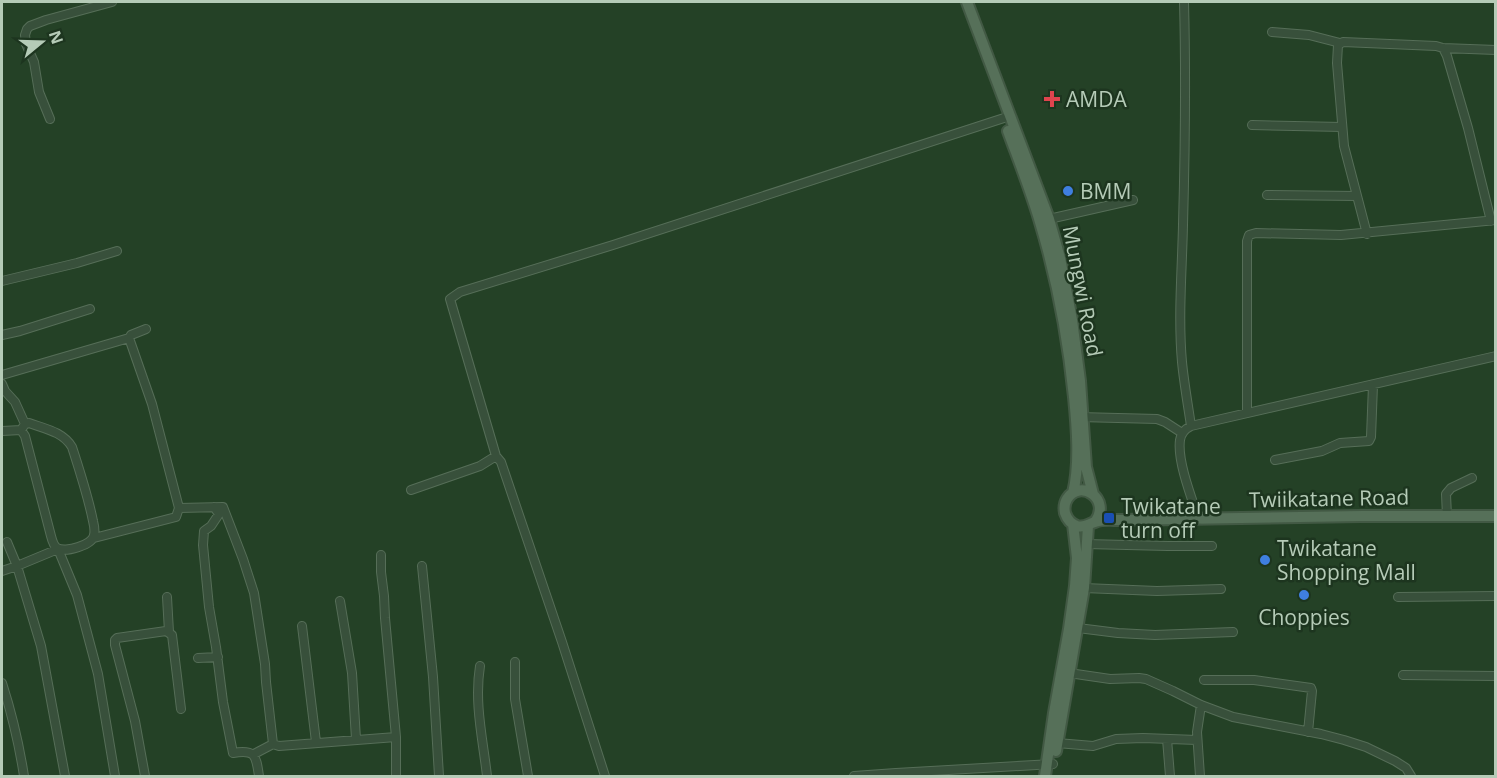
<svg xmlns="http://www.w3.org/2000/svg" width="1497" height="778" font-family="'Open Sans',sans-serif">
<rect width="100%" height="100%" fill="#244126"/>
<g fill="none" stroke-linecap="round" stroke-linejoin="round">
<defs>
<path id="minor" d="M1184 2C1186 76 1185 151 1183 225 1182 271 1178 317 1182 362 1184 383 1188 405 1191 426
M1272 32 1309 35 1340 43
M1443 48 1447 56 1468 128 1491 221
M50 119 39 92 34 62 26 44 25 35 27 29 30 26 46 20 112 2
M1252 125 1342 127
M1267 195 1357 196
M1049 219 1133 200
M1367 234 1344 146 1337 63 1338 45 1343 42 1436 46 1443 48 1496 50
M2 281 77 263 117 251
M2 335 20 331 90 309
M2 375 129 338 131 335 146 329
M2 384 5 391 15 402 25 424
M1247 413V241L1249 235 1256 233 1341 235 1496 220
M1079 417 1157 419 1165 422 1182 433
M2 431 21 430 25 424 29 423C46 429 63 432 72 447 80 472 88 496 93 521 94 525 95 531 94 535 93 545 65 553 57 548 54 546 52 540 51 536L25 436 21 430
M1275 460 1322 451 1340 443 1369 441 1371 437 1373 385
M411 490 480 466 496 456
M214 507 219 514 211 526 204 531 203 545 209 607 216 647 223 702 233 753C256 749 256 756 259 776
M179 508 223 507 243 559 254 593 265 664 266 682 273 744
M1447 516 1446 494 1451 488 1472 478
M1199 520C1192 499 1177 461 1180 440 1181 433 1185 429 1191 426L1496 356
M94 538 176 517 179 508 152 404 129 338
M7 542 17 566 41 646 65 776
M1086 544 1168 546H1212
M381 555V572L384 596 385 618 396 737V776
M422 566 433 677 439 776
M2 571 17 566 58 549 77 595 98 674 115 776
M1084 588 1157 591 1221 589
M167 597 169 632
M1398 597 1496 596
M340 601 352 673 356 739
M302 626 316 742
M1078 628 1118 633 1155 635 1233 632
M198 658 218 657
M515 662V699L528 776
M480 666C474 703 483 740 487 776
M1069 673 1110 679 1139 678 1146 679 1173 691 1201 705 1233 717 1321 734 1344 740 1366 747 1395 761 1406 768 1411 776
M1403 675 1496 676
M1204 680H1254L1311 688 1312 691 1308 732
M2 683C12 714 19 744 24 776
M1167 739 1170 776
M1057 743 1093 746 1116 739 1143 738 1197 740
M254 754 273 744 279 746 396 737
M145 776 135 721 115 645V640L117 638 166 631 172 635 181 709
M605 776 562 642 501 462 496 456 450 299 460 292 613 245 1004 118
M854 776 896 773 1053 764
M1200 776 1197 732 1201 705"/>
<path id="major" d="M967 2 1049 219 1060 258 1072 320 1080 381 1086 467 1093 494
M1008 131C1019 161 1031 191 1040 222 1057 279 1068 338 1074 397 1077 427 1080 464 1073 493
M1095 522C1112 499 1080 478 1067 499 1064 504 1064 508 1065 513 1067 519 1071 524 1077 526 1085 528 1088 524 1095 522 1101 519 1111 520 1118 520L1361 516H1496
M1056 751 1084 588 1088 526
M1045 776 1054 713 1069 629 1075 586 1077 558 1073 524"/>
</defs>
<use href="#minor" stroke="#566e58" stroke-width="10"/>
<use href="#major" stroke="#425944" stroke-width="14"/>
<use href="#minor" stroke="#38503b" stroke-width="8"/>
<use href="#major" stroke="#567059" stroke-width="10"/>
</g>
<path fill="#e0444e" stroke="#1d351f" stroke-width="2" d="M1049 90h6v6h6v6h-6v6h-6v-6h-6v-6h6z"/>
<g fill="#3f7fe0" stroke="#1d351f" stroke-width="2">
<circle cx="1068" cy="191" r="6"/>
<circle cx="1265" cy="560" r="6"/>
<circle cx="1304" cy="595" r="6"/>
</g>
<rect fill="#1a4fb4" stroke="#1d351f" stroke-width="2" x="1103" y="512" width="12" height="12" rx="3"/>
<g text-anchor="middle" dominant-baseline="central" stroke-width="5" stroke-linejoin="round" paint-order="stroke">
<g font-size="21" fill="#b5cbb7" stroke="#1d351f" text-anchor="start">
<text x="1066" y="99">AMDA</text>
<text x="1080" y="191">BMM</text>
<text x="1121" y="506">Twikatane<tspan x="1121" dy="24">turn off</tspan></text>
<text x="1277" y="548">Twikatane<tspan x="1277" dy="24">Shopping Mall</tspan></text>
<text x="1304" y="617" text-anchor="middle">Choppies</text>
</g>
<g font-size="21" fill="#b5cbb7" stroke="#1d351f">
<text transform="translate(1083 291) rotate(79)">Mungwi Road</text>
<text transform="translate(1329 498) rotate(-1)">Twiikatane Road</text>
</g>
</g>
<rect width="1497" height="778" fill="none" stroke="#b5cbb7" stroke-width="6"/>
<g transform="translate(42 42) rotate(71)" stroke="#1d351f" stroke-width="4.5" paint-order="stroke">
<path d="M0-4.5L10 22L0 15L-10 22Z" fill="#b5cbb7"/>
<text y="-9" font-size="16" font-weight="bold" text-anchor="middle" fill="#b5cbb7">N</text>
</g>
</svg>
